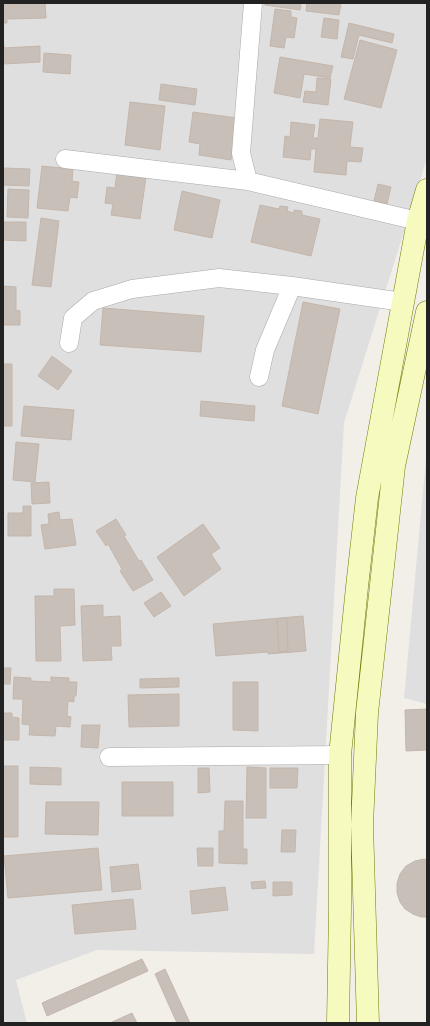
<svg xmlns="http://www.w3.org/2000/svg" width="430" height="1026" font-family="'Space Grotesk',sans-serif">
<rect width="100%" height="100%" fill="#f2efe9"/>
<path fill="#e0dfdf" d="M3 3H427V158L344 423 314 954 97 950 16 980 27 1023H3Z
M427 448V704L404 698Z"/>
<path fill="#c7bfb8" stroke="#c4b6ab" d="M3 3H45L46 18 7 19V23H3Z
M265 3H301L300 10 265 5Z
M307 3H341L339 15 306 11Z
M275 9 291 11V17L297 18 294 38 286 37 284 48 270 46Z
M324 18 339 20 337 39 321 37Z
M349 23 394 34 392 43 359 35 353 59 341 57Z
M3 34 4 48 40 46V62L3 64Z
M360 40 397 50 381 108 344 99Z
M44 53 71 55 70 74 43 72Z
M280 57 333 66 330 78 304 74 300 98 274 93Z
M317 78 331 79 328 105 303 102 305 91 316 92Z
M161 84 197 89 195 105 159 100Z
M130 102 165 106 160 150 125 145Z
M193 112 237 118 231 160 199 155 200 144 189 142Z
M320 119 353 122 350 147 363 148 361 162 347 161 346 175 314 172 316 149H311L310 160 283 157 285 136 290 137 291 122 315 125 313 138H318Z
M42 166 73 169 72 181 79 182 77 198 70 197 68 211 37 208Z
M3 168 30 169 29 186 3 185Z
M117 172 146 177 140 219 111 215 113 204 105 203 107 187 115 188Z
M378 184 391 187 387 204 374 201Z
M8 189 29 190 28 218 7 217Z
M182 191 220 200 212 238 174 230Z
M260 205 279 209 280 206 288 207 287 211 294 213V210L302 211V215L320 219 311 256 251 242Z
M41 218 59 221 51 287 32 285Z
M3 222H26V241L3 240Z
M3 286 16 287V310L20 311V325H3Z
M303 302 340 309 318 414 282 406Z
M103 308 204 316 201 352 100 345Z
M52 356 72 371 58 390 38 376Z
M3 364H12V426H3Z
M201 401 255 406 254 421 200 416Z
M24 406 74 410 71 440 21 436Z
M16 442 39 444 35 482 13 480Z
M49 482 50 503 32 504 31 483Z
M23 506H31V536H8V513H23Z
M59 512 60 520 72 519 76 545 45 549 41 525 49 524 48 514Z
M116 519 126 535 124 536 139 561 141 560 153 580 133 591 120 571 122 569 108 544 106 546 96 531Z
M203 524 220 548 211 554 221 569 184 596 157 557Z
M54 589H74L75 625 60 626 61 661H36L35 596H54Z
M161 592 171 606 154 617 144 603Z
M103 605V617L120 616 121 646H111L112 660 83 661 81 606Z
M303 616 306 651 268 654V652L216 656 213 624Z
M287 618 288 651 279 652 277 619Z
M3 668H11L10 684H3Z
M14 677 31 678V681L51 682V677L69 678V682H77L76 696H74V702L68 701 67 716 71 717 70 727 56 726 55 736 29 735 30 725 22 724 23 699H13Z
M179 678V687L140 688V679Z
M233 682H258V731L233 730Z
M179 694V726L129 727 128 695Z
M427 709V750L406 751 405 710Z
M3 713H12V717L19 718V740H3Z
M82 725H100L98 748 81 747Z
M3 766H18V837H3Z
M30 767 61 768V785L30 784Z
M247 767 266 768V818H246Z
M198 768H209L210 792 198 793Z
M270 768H298L297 788H270Z
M122 782H173V816H122Z
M225 801H243V849H247V864L219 863V831H224Z
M46 802H99L98 835 45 834Z
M282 830H296L295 852H281Z
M98 848 102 890 8 898 4 856Z
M197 848H213V866H198Z
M424 859 427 860V917H421L413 914 405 909 400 902 397 893V883L400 874 406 866 415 861Z
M138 864 141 889 112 892 110 867Z
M265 881 266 888 252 889 251 882Z
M273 882H292V895L273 896Z
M225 887 228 910 192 914 190 891Z
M133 899 136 929 75 934 72 905Z
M142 959 148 971 47 1016 42 1003Z
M165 969 190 1023H177L155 974Z
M132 1013 137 1023H110Z"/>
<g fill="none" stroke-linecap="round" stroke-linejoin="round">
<defs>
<path id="minor" d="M65 159 248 181 418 221
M248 181 241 153 253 3
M69 343 73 318 93 301 132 289 219 278 292 286 403 302
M259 377 265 350 292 286
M109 757 340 755"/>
<path id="secondary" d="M338 1023 340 908V755L357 587 367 498 418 221 427 190
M368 1023 362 825 367 713 394 466 427 312"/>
</defs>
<use href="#minor" stroke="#a9a9a9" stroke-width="19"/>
<use href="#secondary" stroke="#707d05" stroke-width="23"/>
<use href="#minor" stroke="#fff" stroke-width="18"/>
<use href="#secondary" stroke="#f7fabf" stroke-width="22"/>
</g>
<rect width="430" height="1026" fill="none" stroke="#222222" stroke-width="8"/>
</svg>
